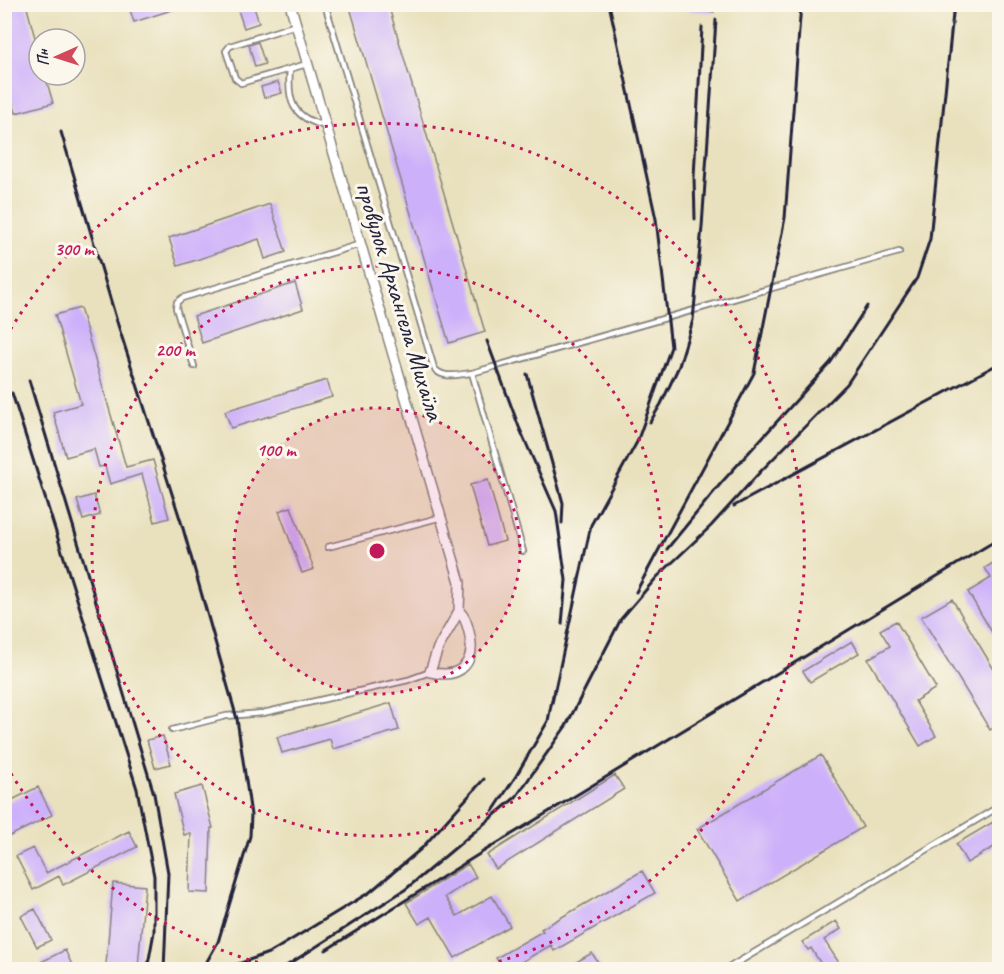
<svg xmlns="http://www.w3.org/2000/svg" width="1004" height="974" font-family="Caveat,sans-serif">
<rect width="100%" height="100%" fill="#fbf7ec"/>
<filter id="ink" filterUnits="userSpaceOnUse"><feTurbulence type="fractalNoise" baseFrequency=".0167" numOctaves="2"/><feDisplacementMap in="SourceGraphic" scale="12" xChannelSelector="R" yChannelSelector="G"/><feConvolveMatrix kernelMatrix="1 2 1 2 8 2 1 2 1" color-interpolation-filters="sRGB"/></filter>
<filter id="wash" filterUnits="userSpaceOnUse"><feTurbulence type="fractalNoise" baseFrequency=".008" numOctaves="4" result="noise"/><feDisplacementMap in="SourceGraphic" scale="24" xChannelSelector="R" yChannelSelector="G"/><feGaussianBlur stdDeviation="1.35" result="paint"/><feColorMatrix in="noise" values="0 0 0 0 0 0 0 0 0 0 0 0 0 0 0 0 0 1.4 0 .05"/><feComposite in="paint" operator="in"/></filter>
<g filter="url(#wash)">
<rect width="100%" height="100%" fill="#e9e1be"/>
<g id="blocks">
<path fill="#cdb0fa" d="M4 4H26L39 53V75H45L53 103 16 113 4 73Z
M128 4H183L184 6 134 22Z
M236 4H253L259 23 244 28Z
M349 4H388L485 332 449 343Z
M686 4H715L714 12 685 10Z
M258 42 265 64 255 67 249 45Z
M278 82 282 93 264 98 261 87Z
M270 204 286 252 265 259 259 239 178 266 169 238Z
M295 283 303 309 202 343 194 316Z
M80 308 126 467 153 460 169 518 155 522 142 474 110 484 105 466 99 467 94 449 66 457 53 412 81 404 55 315Z
M327 380 332 397 231 428 225 411Z
M488 480 505 541 487 546 470 485Z
M94 495 100 515 83 520 77 500Z
M291 507 314 569 302 573 279 511Z
M999 559V644L968 592 991 578 985 568Z
M952 599 999 678V724L990 730 921 617Z
M896 621 936 688 915 701 936 736 920 746 868 659 890 646 880 630Z
M852 641 859 653 810 682 803 671Z
M391 703 399 730 333 749 330 739 282 753 277 737Z
M163 736 171 764 155 768 147 740Z
M821 755 863 827 740 901 697 829Z
M615 775 624 789 496 869 487 855Z
M202 786 213 828H211L209 893 189 892 191 833 184 835 174 794Z
M38 787 52 815 4 839V804Z
M993 822 999 833V844L967 863 956 844Z
M129 831 137 847 63 885 59 876 33 890 16 856 33 848 46 873Z
M468 864 476 877 445 897 457 916 492 896 510 926 455 958 431 917 419 924 406 903Z
M642 871 655 893 554 951 551 945 509 969H503L496 958 543 931 541 929Z
M113 883 145 886 138 967 106 965Z
M35 909 51 940 37 947 21 916Z
M836 921 841 929 824 940 843 969H824L811 948 808 950 802 942Z
M65 950 74 969H45L41 962Z
M592 953 602 969H564Z"/>
</g>
</g>
<g filter="url(#ink)">
<use href="#blocks" fill-opacity="0" stroke="#86827c" stroke-width="1.5"/>
<g fill="none" stroke-linecap="round" stroke-linejoin="round">
<defs>
<path id="service" d="M325 4 434 368C443 380 459 374 472 373L899 252
M296 25 230 46 226 51 235 78 241 83 307 64
M290 69C287 101 292 118 326 126
M194 366 176 308 177 302 182 298 361 244
M472 373 523 551
M328 547 442 517
M172 730 226 716 263 713 408 680 430 672
M725 970 1000 806"/>
<path id="minor" d="M290 4 460 582 459 611 438 648 430 672C461 680 477 662 469 632 467 623 465 617 459 611"/>
</defs>
<use href="#service" stroke="#86827c" stroke-width="8"/>
<use href="#minor" stroke="#86827c" stroke-width="12"/>
<use href="#service" stroke="#fff" stroke-width="4.5"/>
<use href="#minor" stroke="#fff" stroke-width="9"/>
<path stroke="#22223b" stroke-width="3" d="M61 132 118 325 182 525 237 719 251 815 250 836 218 942 202 970
M695 219 694 177 702 27
M487 341 519 427 556 511 566 580 562 624
M527 374 563 503 562 523
M29 380 154 794 168 873 164 970
M12 393 137 789 154 876V932L147 970
M650 422 661 404 679 366 693 320 702 227 716 20
M734 506 1000 363
M667 549 722 482 831 362 867 306
M636 592 754 373 785 218 801 4
M552 703 591 525 637 442 671 347 656 219 609 4
M493 811 516 776 548 721 553 695
M326 950 481 853 1000 538
M222 970 271 952 370 892 422 848 484 779
M280 970 406 889 516 797 566 726 621 619 657 577 711 526 760 472 847 384 917 278 930 239 954 4"/>
</g>
</g>
<circle cx="377" cy="551" r="143" fill="#c2185b" fill-opacity=".12"/>
<g fill="none" stroke="#c2185b" stroke-width="3" stroke-dasharray="3 6">
<circle cx="377" cy="551" r="143"/>
<circle cx="377" cy="551" r="285"/>
<path d="M284 969A428 428 0 0 1 6 765M6 337A428 428 0 1 1 470 969"/>
</g>
<g text-anchor="middle" dominant-baseline="central" stroke-width="6" stroke-linejoin="round" paint-order="stroke">
<g font-size="26" fill="#22223b" stroke="#fbf7ec">
<text transform="translate(400 301) rotate(73)">провулок Архангела Михаїла</text>
</g>
</g>
<circle cx="377" cy="551" r="9" fill="#c2185b" stroke="#fbf7ec" stroke-width="3"/>
<g font-size="18" text-anchor="middle" font-weight="bold" fill="#c2185b" stroke="#fbf7ec" stroke-width="6" stroke-linejoin="round" paint-order="stroke">
<text x="74" y="255">300 m</text>
<text x="175" y="356">200 m</text>
<text x="276" y="456">100 m</text>
</g>
<rect width="1004" height="974" fill="none" stroke="#fbf7ec" stroke-width="24"/>
<g transform="translate(57 57) rotate(267)"><circle r="28" fill="#fbf7ec" stroke="#a4a2a5" stroke-width="1.5"/>
<path d="M0-4.5L10 22L0 15L-10 22Z" fill="#d1495b"/>
<text y="-9" font-size="16" font-weight="bold" text-anchor="middle" fill="#22223b">Пн</text>
</g>
</svg>
